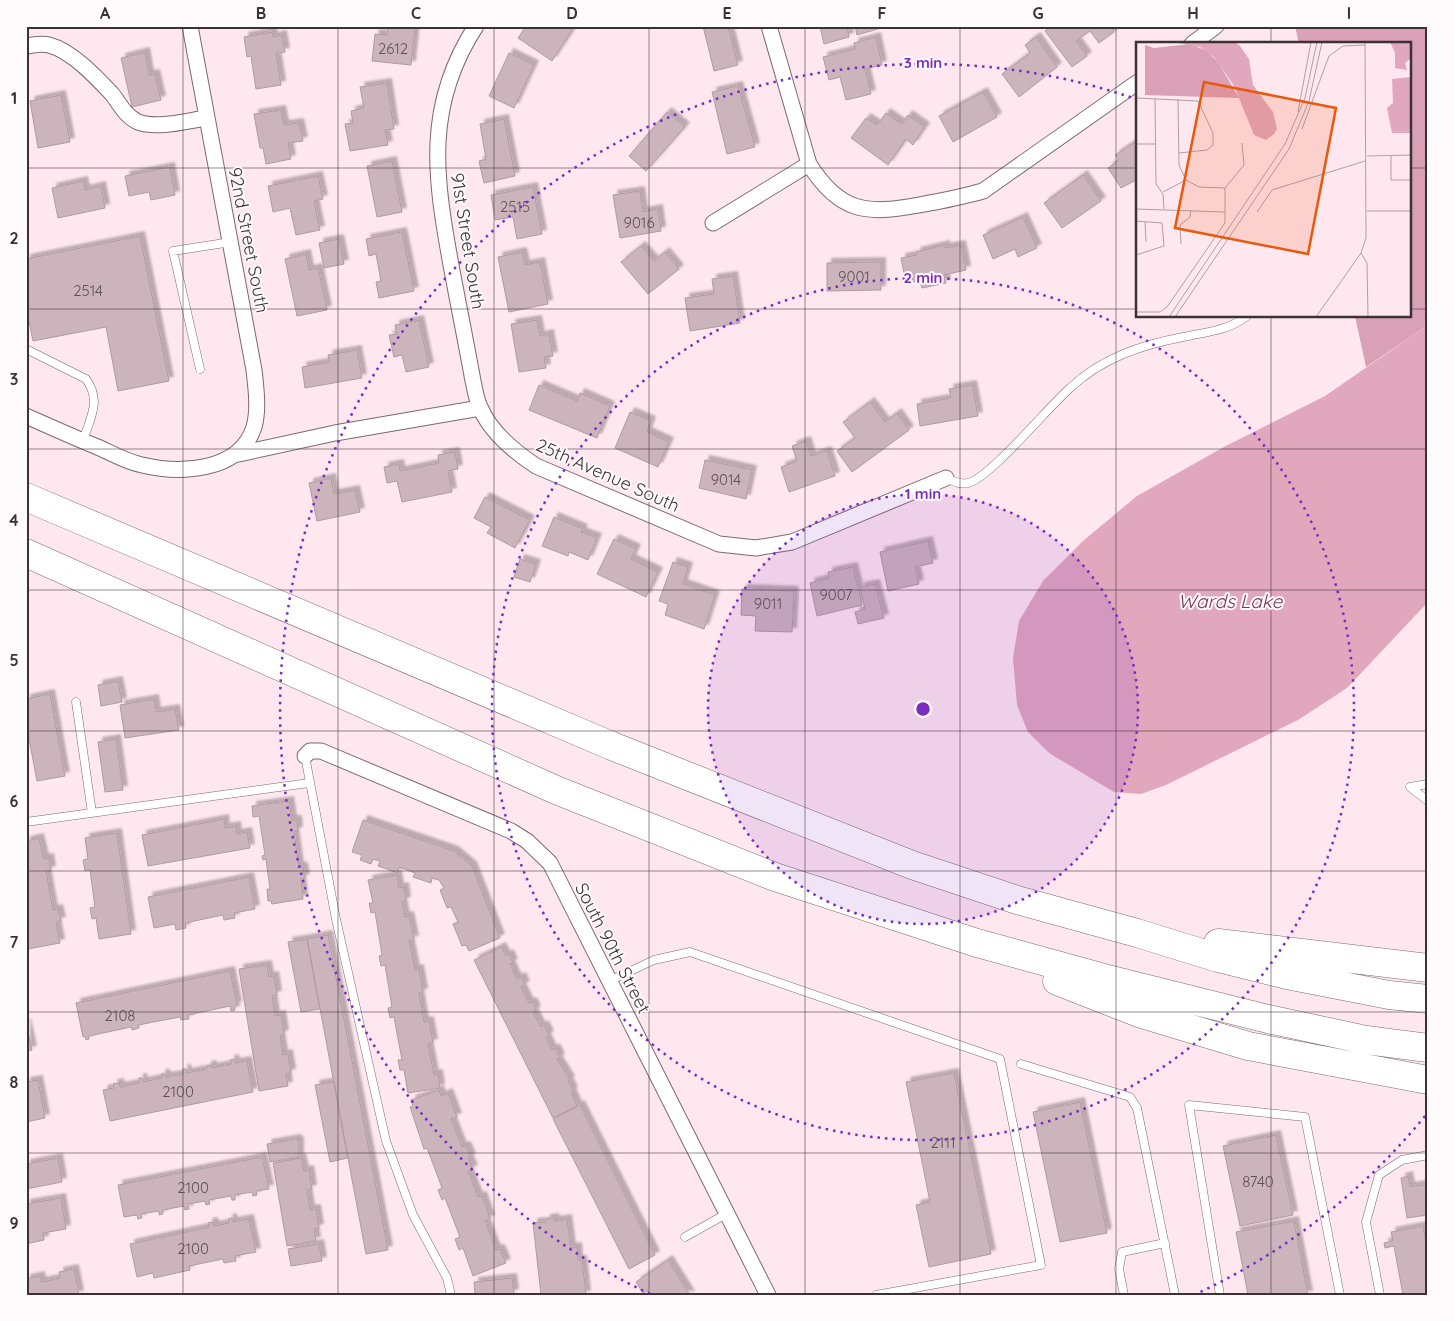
<svg xmlns="http://www.w3.org/2000/svg" width="1454" height="1321" font-family="Quicksand,sans-serif">
<defs>
<filter id="shadow"><feDropShadow dx="4.5" dy="-4.5" stdDeviation="1" flood-color="#0004"/></filter>
</defs>
<rect width="100%" height="100%" fill="#ffe7ef"/>
<path fill="#daa0b6" d="M1295 26H1428V325L1366 367 1355 316H1410V44H1299Z"/>
<path fill="#e1a7bd" d="M1428 325V602L1347 688 1298 720 1166 785 1141 794 1114 792 1049 753 1028 732 1017 705 1013 658 1019 621 1043 581 1083 541 1137 496 1222 448 1325 396Z"/>
<path fill="#cbb4bc" stroke="#b19aa2" filter="url(#shadow)" d="M388 26H415L411 65 372 61 375 34 387 35Z
M526 26H575L552 61 518 38Z
M703 26H728L738 65 714 71Z
M820 26H847L849 37 824 44Z
M855 26H881V28L857 35Z
M1052 26H1110L1114 32 1099 43 1090 31 1076 41 1087 56 1072 67 1045 31Z
M272 32 273 37 282 35 285 52 276 53 281 85 256 89 251 56 247 57 244 37Z
M876 37 882 65 865 69 871 94 846 100 840 77 829 80 823 57 855 49 854 43Z
M1036 37 1057 67 1019 97 1002 74 1030 53 1025 45Z
M145 52 149 75 155 74 161 100 132 107 121 58Z
M509 53 534 65 514 108 489 96Z
M387 83 394 129 385 130 388 145 350 151 345 124 353 123 351 111 364 108 360 87Z
M738 86 755 147 727 154 712 92Z
M983 92 997 117 953 142 939 116Z
M61 95 70 142 38 148 30 101Z
M281 110 284 125 299 123 303 141 288 143 291 159 266 164 263 148H260L254 114Z
M667 112 685 127 646 171 629 156Z
M886 113 902 124 908 115 925 127 913 145 906 139 888 165 851 138 866 118 877 125Z
M504 119 515 176 484 183 479 161 486 159 480 124Z
M1138 140V179L1121 188 1108 168 1119 160 1115 155Z
M392 161 402 212 377 217 367 166Z
M170 167 175 195 151 200 149 192 129 196 125 176Z
M1083 175 1101 201 1062 228 1044 203Z
M318 176 323 199 314 201 320 230 296 235 290 208 273 212 268 186Z
M83 181 85 190 101 186 105 208 58 218 52 188Z
M533 187 542 234 517 239 513 217 495 220 491 195Z
M640 191 643 212 658 209 661 231 620 238 613 195Z
M1023 217 1037 248 1018 257 1015 249 993 259 983 235Z
M402 232 414 291 379 298 376 282 381 281 376 254 369 256 366 239Z
M140 236 169 381 118 391 106 327 33 341 29 321 26 322V259Z
M339 239 344 264 324 268 319 243Z
M945 245V248L961 245 966 270 944 275 946 283 922 288 920 280 906 284 901 258 917 255 916 252Z
M641 246 654 261 665 252 679 269 648 294 621 262Z
M522 252 525 265 540 262 548 304 509 312 498 257Z
M306 254 309 270 318 268 327 310 297 316 285 259Z
M881 262V290L827 291V263Z
M733 276 740 323 690 331 685 298 714 294 712 279Z
M419 320 429 367 406 372 402 355 394 357 389 335 397 334 395 325Z
M537 320 540 336 549 334 553 356 544 357 546 368 519 372 511 324Z
M357 350 362 378 305 388 302 367 329 362 328 355Z
M539 385 577 401 580 393 610 406 597 438 529 410Z
M972 385 978 416 920 426 917 404 951 398 949 389Z
M870 402 885 422 897 413 909 430 852 472 837 451 855 438 843 422Z
M630 412 651 421 647 432 669 442 658 467 615 448Z
M806 441 811 456 827 451 835 476 789 492 781 467 797 461 792 446Z
M455 452 458 469 448 471 452 492 402 502 397 481 387 483 384 467 399 464 400 471 439 463 438 455Z
M705 460 752 470 746 499 699 488Z
M331 478 334 494 355 490 360 512 317 521 309 483Z
M485 497 530 520 515 548 487 533 491 527 474 518Z
M554 517 583 529 581 532 597 538 588 560 569 552 568 556 542 546Z
M614 539 636 549 631 559 658 572 646 597 597 574Z
M928 541 933 563 915 567 919 584 888 591 880 552Z
M520 559 536 564 530 582 514 577Z
M673 562 688 567 683 584 715 595 704 629 665 615 668 604 659 601Z
M853 567 862 605 817 616 810 583 829 578 828 572Z
M875 584 884 618 858 624 855 612 865 609 860 587Z
M742 589 794 591 792 632 755 631 756 616 741 615Z
M118 681 122 702 101 706 98 685Z
M50 694 65 776 37 781 26 723V699Z
M154 699 156 712 175 709 179 730 125 738 120 705Z
M116 739 123 790 105 792 98 742Z
M289 801 292 820H297L298 831 294 832 299 867H303L305 878 301 879 303 899 272 904 271 901H268L267 889H270L266 859 263 860 262 856 265 855 259 816 253 817 252 806Z
M224 819 225 828 236 826 237 834 247 832 250 848 148 866 142 835Z
M363 820 454 851 472 866 500 938 469 951 466 945 462 946 453 924 458 922 451 907 447 908 440 890 444 888 439 880 432 878 431 883 413 877 415 873 399 867 398 873 378 866 380 861 373 859 371 864 360 860 362 855 352 852Z
M117 833 131 934 99 939 96 918 92 919 90 908 95 907 90 870 85 871 83 860 88 859 85 838Z
M39 838 44 859 49 858 51 870 46 871 53 910 58 909 61 921 56 922 60 943 28 949 26 841Z
M397 875 399 888 404 887 406 901 402 902 405 917 409 916 414 940H409L415 970 419 969 423 993H419L424 1022 429 1021 433 1043 428 1044 434 1075 438 1074 440 1088 408 1093 404 1070H400L398 1060H402L394 1017 390 1018 388 1008 392 1007 385 965 381 966 379 956 382 955 375 912 371 913 369 903H373L368 880Z
M249 877 255 909 234 913 235 918 224 920 223 915 185 923 186 928 176 930 175 924 154 928 148 897Z
M328 935 388 1250 366 1254 307 939Z
M307 939 320 1009 301 1012 288 942Z
M501 947 506 956 509 954 513 963 510 964 517 979 521 977 525 985 521 987 529 1003 532 1002 536 1010 533 1012 541 1027 544 1025 549 1035 546 1037 552 1050 555 1048 560 1058 557 1059 570 1080 568 1081 573 1091 571 1092 577 1106 553 1118 474 960Z
M267 965 269 977 274 976 277 995 272 996 275 1016 281 1015 284 1034 280 1035 283 1055 288 1054 291 1073 286 1074 288 1086 259 1091 239 969Z
M230 971 237 1005H235V1010L231 1011 230 1006 188 1015 189 1019 181 1020 180 1017 138 1025 139 1028 132 1030 131 1027 89 1036V1039L86 1040 85 1036 83 1037 76 1003Z
M26 1023 32 1050 26 1051Z
M234 1059 235 1063 247 1061 253 1092 110 1121 103 1090 114 1088 113 1084 119 1083 120 1087 139 1083V1078H142L143 1082 162 1078 161 1074H165L166 1077 184 1074 183 1069H186L187 1073 207 1069V1066L212 1065V1068L231 1064 230 1060Z
M954 1073 991 1254 929 1267 916 1205 930 1202 906 1082Z
M38 1080 45 1118 26 1122V1082Z
M334 1082 348 1158 330 1162 315 1085Z
M439 1090 441 1096 448 1093 457 1117 451 1119 462 1147 466 1146 471 1158H468L473 1169 468 1171 478 1197 482 1196 490 1219 485 1221 496 1250 500 1249 506 1263 473 1276 463 1248 459 1250 455 1239 460 1237 445 1198 442 1200 438 1190 442 1188 427 1148 424 1149 410 1107 413 1106 411 1100Z
M1080 1102 1107 1233 1060 1242 1033 1112Z
M580 1105 655 1255 629 1269 553 1119Z
M1276 1135 1293 1215 1240 1226 1223 1146Z
M296 1139 299 1142V1157L270 1162 267 1144Z
M262 1157 269 1189 256 1191 257 1195 253 1196 252 1192 235 1195V1200H232L231 1196 209 1200 210 1204 206 1205 205 1201 188 1204 189 1209 185 1210 184 1206 163 1210V1214L159 1215V1211L141 1214 142 1218 138 1219 137 1215 124 1217 118 1185Z
M58 1158 62 1182 26 1189V1164Z
M301 1158 304 1171 309 1170 312 1189 307 1190 310 1210 316 1209 319 1228 314 1229 316 1241 287 1246 273 1163Z
M1408 1176 1410 1187 1428 1184V1215L1407 1218 1401 1178Z
M61 1198 66 1229 43 1233 44 1240 26 1244V1204Z
M232 1218 233 1222 249 1219 256 1252 235 1256 236 1261 224 1263 223 1259 189 1266 190 1270 154 1278 153 1273 137 1277 130 1244 209 1227 208 1223 213 1222 214 1226 229 1223 228 1219Z
M554 1218 555 1221 567 1219 571 1248 577 1247 578 1260H582L586 1295H541L533 1223 546 1222V1219Z
M1294 1221 1308 1295H1248L1236 1232Z
M1423 1226 1428 1254V1295H1403L1394 1246 1385 1248 1384 1243 1393 1241 1391 1232Z
M319 1244 322 1261 291 1266 288 1249Z
M668 1260 690 1295H650L647 1291 643 1293 636 1282Z
M74 1269 79 1295H26V1279L40 1276 41 1282 60 1278 59 1272Z
M512 1278 514 1293 509 1295H475L474 1282Z"/>
<g fill="none" stroke-linecap="round" stroke-linejoin="round">
<defs>
<path id="lane" d="M26 349 86 379C102 401 90 418 83 441
M200 369 173 251 231 242
M946 478C953 481 960 485 968 483 989 479 1050 405 1070 388 1102 358 1141 345 1183 337 1205 332 1228 331 1247 316
M76 702 92 813
M305 756 336 919 386 1141 413 1215 447 1278 451 1295
M1428 784 1410 787 1428 801
M26 822 309 783
M609 981 654 960 690 952 1000 1059 1041 1265 876 1295
M1021 1064 1130 1097 1137 1108 1175 1295
M685 1237 726 1214
M1124 1295 1119 1269 1122 1252 1165 1243
M1220 1295 1189 1105 1305 1117 1340 1295
M1380 1295 1366 1222 1379 1175 1402 1160 1428 1155"/>
<path id="street" d="M476 26C424 106 435 177 451 265 458 303 466 342 473 381 475 389 476 399 480 407 490 432 515 452 536 466L719 544 756 548 792 542 946 478
M769 26 809 164C839 212 866 215 919 205 941 201 962 197 983 191L1138 82
M1192 44 1216 26
M26 46C34 45 41 43 49 45 72 51 96 77 112 94 120 104 125 116 138 122 157 129 186 121 206 118
M713 223 809 164
M26 416C51 427 75 438 100 448 113 454 127 462 142 465 180 474 240 472 254 427 259 409 256 388 254 370L190 26
M234 455 335 433 480 408
M305 756 310 751H321L511 831 527 841 550 863 768 1295"/>
<path id="highway" d="M26 497 612 746 912 865 1017 900 1137 933 1218 958 1287 975 1389 995 1428 999
M26 553 556 790 775 877 977 943 1104 978 1268 1019 1366 1040 1428 1048
M1218 943 1428 968
M1057 981 1139 1013 1248 1046 1428 1080"/>
</defs>
<use href="#lane" stroke="#7d6970" stroke-width="9"/>
<use href="#street" stroke="#7d6970" stroke-width="17"/>
<use href="#highway" stroke="#7d6970" stroke-width="29"/>
<use href="#lane" stroke="#fff" stroke-width="8"/>
<use href="#street" stroke="#fff" stroke-width="15"/>
<use href="#highway" stroke="#fff" stroke-width="28"/>
</g>
<path fill="none" stroke="#3b3235" stroke-width="1" stroke-opacity="0.55" d="M183 26V1295M338 26V1295M494 26V1295M649 26V1295M805 26V1295M960 26V1295M1116 26V1295M1271 26V44M26 168H1138M1410 168H1428M26 309H1138M1410 309H1428M1271 316V1295M26 449H1428M26 590H1428M26 731H1428M26 871H1428M26 1012H1428M26 1153H1428"/>
<circle cx="923" cy="709" r="215" fill="#7b2cbf" fill-opacity=".12"/>
<g fill="none" stroke="#7b2cbf" stroke-width="2.5" stroke-dasharray="2.5 5">
<circle cx="923" cy="709" r="215"/>
<circle cx="923" cy="709" r="431"/>
<path d="M1425 1116A646 646 0 0 1 1196 1294M650 1294A646 646 0 0 1 1133 98"/>
</g>
<g text-anchor="middle" dominant-baseline="central" stroke-width="4" stroke-linejoin="round" paint-order="stroke">
<g font-size="15" fill="#5f5257">
<text x="393" y="48">2612</text>
<text x="515" y="206">2515</text>
<text x="639" y="222">9016</text>
<text x="854" y="276">9001</text>
<text x="88" y="290">2514</text>
<text x="726" y="479">9014</text>
<text x="836" y="594">9007</text>
<text x="768" y="603">9011</text>
<text x="120" y="1015">2108</text>
<text x="178" y="1091">2100</text>
<text x="943" y="1142">2111</text>
<text x="1258" y="1181">8740</text>
<text x="193" y="1187">2100</text>
<text x="193" y="1248">2100</text>
</g>
<g font-size="18" fill="#3b3235" stroke="#fffafc">
<text transform="translate(249 240) rotate(79)">92nd Street South</text>
<text transform="translate(468 241) rotate(81)">91st Street South</text>
<text transform="translate(608 475) rotate(24)">25th Avenue South</text>
<text transform="translate(613 948) rotate(63)">South 90th Street</text>
</g>
<g font-size="19" font-style="italic" fill="#7b3554" stroke="#fffafc">
<text x="1230" y="601">Wards Lake</text>
</g>
</g>
<g transform="translate(1136 42)">
<rect width="275" height="275" fill="#ffe7ef"/>
<path d="M54 2 71 9 82 20 103 56 9 53V3L18 6Z" fill="#daa0b6"/>
<path d="M37 0H99L104 4 113 17 117 43 137 70 141 87 138 92 130 98 118 93 98 44 78 15 64 5ZM254 0H275V16L269 21 271 28 259 26V11ZM275 35V91H256L251 66 257 61 256 37Z" fill="#e1a7bd"/>
<path fill="none" stroke="#b19fa5" stroke-width="1" d="M0 56 62 59 77 91V103L71 108M19 57 20 142 27 152 28 167M42 57 43 123 50 138M162 70 175 0M166 87 193 14 207 4 229 3M0 102H20M43 111 71 108M231 114 275 113M255 114V138H275M89 146 108 123 106 101M27 150 50 138 63 145 89 146M0 167 89 170M231 169H275M121 170 136 148 229 119M0 179 26 181 28 204 0 213M9 180 10 200M45 202 44 183 54 175 55 168M225 211 231 221 232 275M0 270H24L31 265 89 181V146M33 275 149 102 169 56 181 0M39 275 153 107 173 59 186 0M180 275 225 211 230 196 229 0"/>
<path fill="#e8590c" fill-opacity="0.15" stroke="#e8590c" stroke-width="2.5" d="M68 40 200 66 172 212 39 186Z"/>
<rect width="275" height="275" fill="none" stroke="#3b3235" stroke-width="2.5"/>
</g>
<circle cx="923" cy="709" r="8" fill="#7b2cbf" stroke="#fffafc" stroke-width="2.5"/>
<g font-size="15" text-anchor="middle" font-weight="bold" fill="#7b2cbf" stroke="#fffafc" stroke-width="4" stroke-linejoin="round" paint-order="stroke">
<text x="923" y="68">3 min</text>
<text x="923" y="283">2 min</text>
<text x="923" y="499">1 min</text>
</g>
<rect width="1454" height="1321" fill="none" stroke="#fffafc" stroke-width="55"/>
<rect x="28" y="28" width="1398" height="1266" fill="none" stroke="#3b3235" stroke-width="2"/>
<g font-size="16" text-anchor="middle" font-weight="bold" fill="#3b3235">
<text x="105" y="19">A</text>
<text x="261" y="19">B</text>
<text x="416" y="19">C</text>
<text x="572" y="19">D</text>
<text x="727" y="19">E</text>
<text x="882" y="19">F</text>
<text x="1038" y="19">G</text>
<text x="1193" y="19">H</text>
<text x="1349" y="19">I</text>
<text x="14" y="104">1</text>
<text x="14" y="244">2</text>
<text x="14" y="385">3</text>
<text x="14" y="526">4</text>
<text x="14" y="666">5</text>
<text x="14" y="807">6</text>
<text x="14" y="948">7</text>
<text x="14" y="1088">8</text>
<text x="14" y="1229">9</text>
</g>
</svg>
